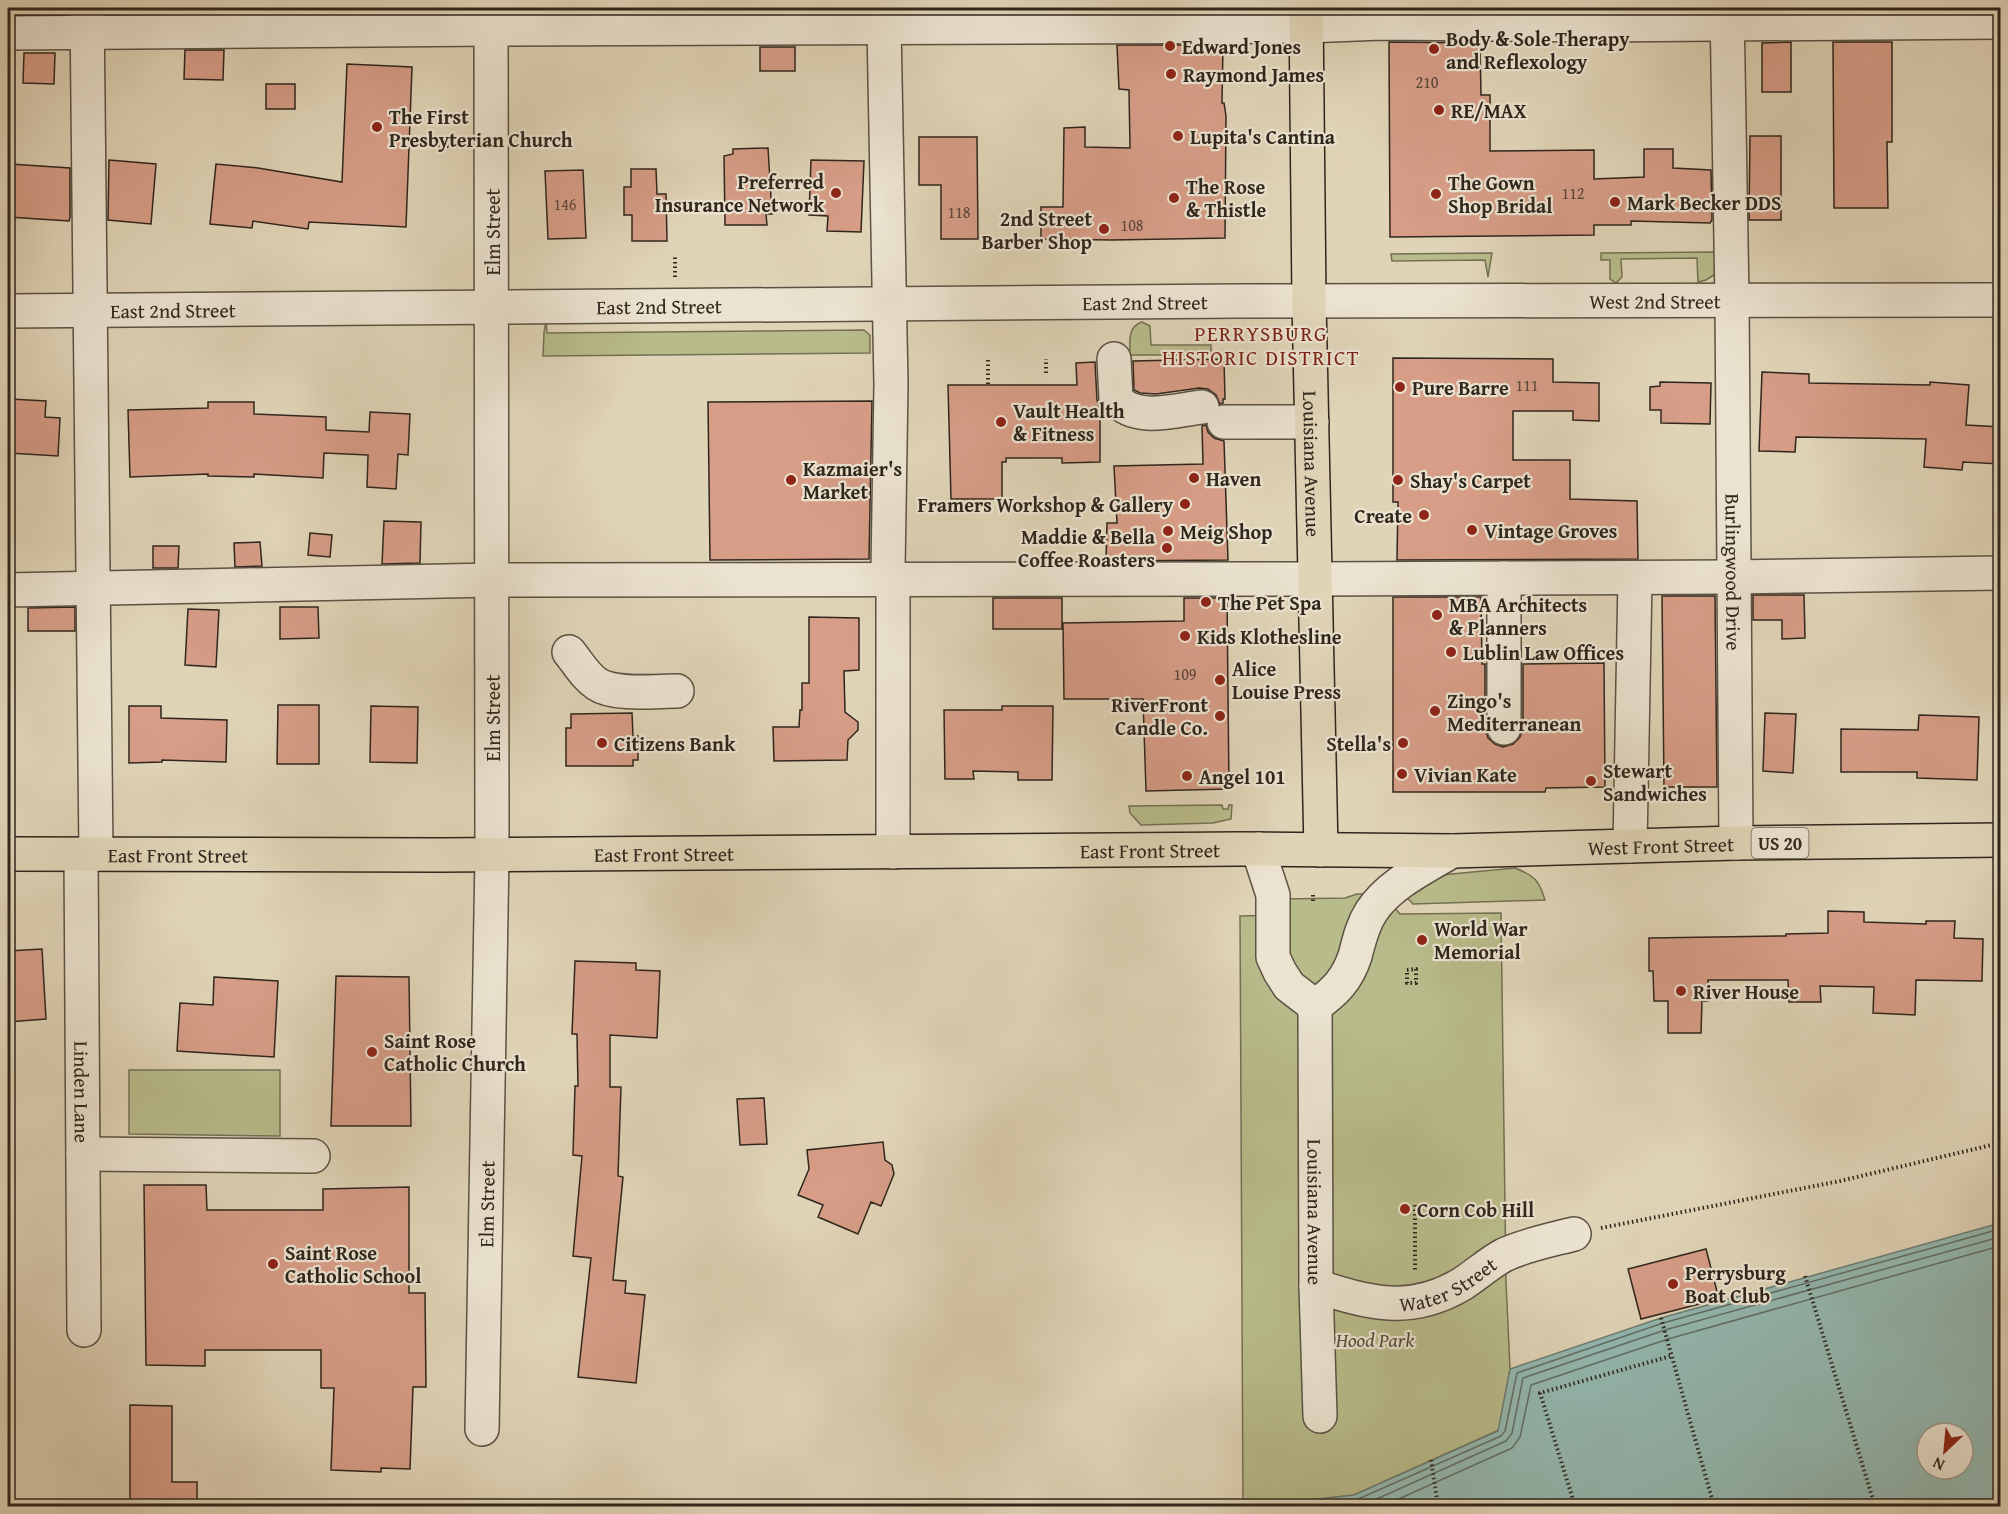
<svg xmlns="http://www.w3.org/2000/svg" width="2008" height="1514" font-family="'Gentium Book Plus',serif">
<rect width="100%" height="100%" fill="#e0d4b7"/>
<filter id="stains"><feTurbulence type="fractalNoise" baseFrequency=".00333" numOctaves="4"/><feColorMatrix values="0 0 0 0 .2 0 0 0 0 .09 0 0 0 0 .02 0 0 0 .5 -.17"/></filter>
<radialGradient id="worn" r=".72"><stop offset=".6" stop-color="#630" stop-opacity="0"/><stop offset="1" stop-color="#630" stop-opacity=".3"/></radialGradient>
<path fill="#b8bb8a" stroke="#747054" stroke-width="1.5" d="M1718 252 1717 273 1706 280 1698 282 1697 258 1621 259 1622 277 1616 283 1610 279V260H1601V253Z
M1492 253 1488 277 1485 260 1392 261 1391 254Z
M546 322 547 333 864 330 870 335V353L543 356 544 332Z
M1142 322 1150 326 1151 345H1211V355H1130C1130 342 1127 327 1142 322Z
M1222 805 1223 809H1228L1229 805H1232L1231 819 1213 823 1141 825 1130 813 1129 806Z
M1515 868C1535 876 1539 880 1545 900L1413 904 1401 891 1441 875Z
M1357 894H1365L1359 914H1391L1393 906 1400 914 1501 913 1506 1282 1510 1369 1499 1430 1354 1495 1257 1506H1243L1240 916 1283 915V899L1345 898Z
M129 1070H280V1136L129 1134Z"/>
<path fill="#94b8b0" stroke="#6c7e75" stroke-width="1.5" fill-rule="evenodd" d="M2000 1223V1506H1257L1354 1495 1498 1431 1510 1369 1661 1318ZM1927 1433H1963V1469H1927Z"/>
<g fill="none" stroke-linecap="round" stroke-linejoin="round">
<path stroke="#626f66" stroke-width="1.5" d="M1307 1506 1356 1500 1501 1436 1505 1431 1517 1373 1663 1323 2000 1229
M1361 1506 1506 1441 1512 1433 1523 1378 1665 1330 2000 1237
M1383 1506 1512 1448 1520 1437 1531 1385 1668 1339 2000 1246"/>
</g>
<path fill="#d79d87" stroke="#2f261d" stroke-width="1.5" d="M1389 42 1480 43 1481 95H1490V151L1594 150V179L1644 177V149H1673V168L1711 170 1712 220 1710 223 1631 221V225H1594V235L1390 237Z
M1791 42V92H1762V43Z
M1833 42H1892V142H1887L1888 208H1834Z
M1117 45H1223L1222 103H1224L1226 116 1225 238 1112 240 1041 239V207H1063L1064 128 1085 127V147L1130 148 1129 90 1119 89Z
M760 47H795V71H760Z
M185 50H224L223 80 184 79Z
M24 53H55L54 84 23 83Z
M347 64 412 67 406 227 309 222 308 229 253 221 252 228 210 224 216 164 258 168 342 182Z
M266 84H295V109H266Z
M1750 136H1781V220H1749Z
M919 137H977L978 239H941V185H919Z
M768 148 772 214H766L767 225H725L724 156 733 154V149Z
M109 160 156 164 151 224 108 220Z
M811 160 864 161 861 232 827 231 828 216 809 215Z
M10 164 70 168V217L69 221 8 217Z
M631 169H656L657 194H666L667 241H632V215H624V187H631Z
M583 170 586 238 548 239 545 171Z
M1393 358 1553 359V382L1599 383V421L1573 420V411H1513V460H1570V499L1637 501 1638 559 1397 560 1398 502H1393Z
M1224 359 1225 399H1223V403L1220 404 1216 395 1208 389 1199 388 1156 394 1140 393 1134 390 1133 361Z
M1095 362 1097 400 1100 409V462L1062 463V458H1006V462H1002V499H951L948 385H1077L1076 363Z
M1762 372 1809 374V383L1930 385V382L1969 385 1966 425 2001 427V464L1963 462 1962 470 1924 467 1926 439 1796 437 1795 452 1759 451Z
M1660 382 1711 383 1710 424 1661 423V410H1650V387L1660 386Z
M10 399 46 401 45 417 60 418 58 456 8 453Z
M872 401 869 559 710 560 708 402Z
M208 402H254V414L326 417V430L369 432 370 412 410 414 408 455 398 454 396 489 367 487 368 455 324 453 323 478 254 474V477L208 476V474L130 477 128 410 208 408Z
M1206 425 1208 432 1214 438 1224 441 1228 560 1106 561 1107 523H1117L1114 466 1203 464 1202 426Z
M384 521 421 522 420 563 382 564Z
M310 533 332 535 330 557 308 555Z
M260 542 262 566 235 567 234 543Z
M153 546H179L178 568H153Z
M1753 595H1804L1805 638 1782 639V620H1753Z
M1662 596H1715L1717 787H1664Z
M1393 597H1481L1482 664H1485V728L1488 738 1495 744 1503 747 1513 744 1520 737 1523 728V664L1604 663 1605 787 1546 788 1545 792H1393Z
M993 598H1062V629H993Z
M1184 598H1227L1229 789 1146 791 1143 699H1064L1063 623 1184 621Z
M75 607V631H28V608Z
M280 607H318L319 638 280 639Z
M188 609 219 610 216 667 185 665Z
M809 617 859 618V670L844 671 845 712 858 722V730L848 740 847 760 774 761 773 727H799L800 710H802V683H809Z
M278 705H319V764H277Z
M129 706H161V718L227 720 226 762 162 760V762L129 763Z
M371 706 418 707 417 763 370 762Z
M1002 706H1053L1052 780H1018V772L973 771 974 779H945L944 710H1002Z
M632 713 633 736H638V760H633V766H566V728H571V714Z
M1765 713 1796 714 1793 773 1763 771Z
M1919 715 1979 717 1977 780 1917 778V772H1841V729L1918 730Z
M1828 911 1864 912V922L1926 924V921H1955L1954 938 1983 939 1982 981 1916 980 1915 1015 1873 1013 1874 987 1820 986 1821 1002H1789L1788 980H1708V1001H1702L1701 1033H1668V1001H1654L1653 971H1649V938L1786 936V934L1828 933Z
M42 949 46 1019 8 1022V951Z
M575 961 636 963V970L660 971 657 1038 610 1035V1087H621L618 1176 623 1177 613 1280 626 1281 625 1293 645 1295 636 1383 578 1377 591 1258 573 1256 582 1156 573 1155 575 1086H578L577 1034H572Z
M336 976 409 977 411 1126H331Z
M214 977 278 981 274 1057 177 1051 180 1003 213 1005Z
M764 1098 767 1144 740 1145 737 1099Z
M883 1142 885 1160 892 1165 894 1174 881 1206 871 1202 858 1234 818 1217 823 1205 798 1195 809 1169 807 1150Z
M144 1185H206L207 1210H323V1189L409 1187V1293H425L426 1387H413L410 1469 381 1468V1472L331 1470 334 1388H321V1350H205V1366L146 1365Z
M1706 1249 1719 1299 1641 1319 1628 1269Z
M130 1405 172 1406V1482H197V1506H130Z"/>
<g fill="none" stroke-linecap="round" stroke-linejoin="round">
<defs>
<g id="minor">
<path d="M87 8 96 854"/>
<path id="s1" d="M1727 8 1732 300 1736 843"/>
<path d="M884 27 891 384 888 570 893 580V852"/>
<path d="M8 33 491 29 1307 26 1381 23 1593 25 2000 22"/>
<path id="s2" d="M8 311 1240 301 2000 300"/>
<path d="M1114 359 1116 399C1136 423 1175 410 1202 407"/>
<path d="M1224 422H1312"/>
<path d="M8 590 492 580 1315 579 1733 577 2000 573"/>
<path d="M569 652C578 663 586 677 597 684 615 696 656 691 677 691"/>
<path d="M1504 728V578"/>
<path d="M1630 846 1635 578"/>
<path d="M1258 849 1273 895V957L1280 972 1289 986 1315 1006"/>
<path id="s3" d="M81 854 84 1330"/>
<path id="s4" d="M1315 1006 1316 1286 1320 1416"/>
<path d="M1315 1006C1335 992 1347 980 1355 956 1359 941 1362 926 1371 912 1389 884 1424 868 1452 851"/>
<path d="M83 1154 313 1156"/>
<path id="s5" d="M1316 1286C1369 1303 1410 1315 1462 1284 1476 1275 1489 1263 1504 1255 1525 1245 1551 1240 1574 1234"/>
<path id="s6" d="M482 1429 492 855 491 8"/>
</g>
<g id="major">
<path id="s7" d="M1306 8 1309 301 1321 850"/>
<path id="s8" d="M8 854 440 855 1241 849 1452 851 1736 843 2000 840"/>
</g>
</defs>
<use href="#minor" stroke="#5b5244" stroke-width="36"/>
<use href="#major" stroke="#2f261d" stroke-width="36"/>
<path stroke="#2f261d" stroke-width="4" stroke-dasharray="1.5 3" stroke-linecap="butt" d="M438 146H461
M675 277V257
M988 360V384
M1046 373V359
M1313 901V894
M1416 969V983H1407V970Z
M1415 1205V1272
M1601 1228 1840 1181 2000 1143
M1805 1276 1875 1506
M1661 1318 1714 1506
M1431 1460 1438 1506
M1575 1506 1540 1393 1671 1356"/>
<use href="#minor" stroke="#ebe3d0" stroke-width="33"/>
<use href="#major" stroke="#e0d4b7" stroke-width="33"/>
</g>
<g fill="#8f2418" stroke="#ebe3d0" stroke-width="2">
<circle cx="1170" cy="46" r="6"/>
<circle cx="1434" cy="49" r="6"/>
<circle cx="1171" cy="74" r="6"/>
<circle cx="1439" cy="110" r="6"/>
<circle cx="377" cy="127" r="6"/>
<circle cx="1178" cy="136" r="6"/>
<circle cx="836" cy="193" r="6"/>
<circle cx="1436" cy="194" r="6"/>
<circle cx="1174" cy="198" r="6"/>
<circle cx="1615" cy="202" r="6"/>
<circle cx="1104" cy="229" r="6"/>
<circle cx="1400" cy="387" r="6"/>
<circle cx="1001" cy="422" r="6"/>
<circle cx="1194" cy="478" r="6"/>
<circle cx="791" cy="480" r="6"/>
<circle cx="1398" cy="480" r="6"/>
<circle cx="1185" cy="504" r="6"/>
<circle cx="1424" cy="515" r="6"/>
<circle cx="1472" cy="530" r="6"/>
<circle cx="1168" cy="531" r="6"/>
<circle cx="1167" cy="548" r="6"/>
<circle cx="1206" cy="602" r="6"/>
<circle cx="1437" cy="615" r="6"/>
<circle cx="1185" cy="636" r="6"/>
<circle cx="1451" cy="652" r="6"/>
<circle cx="1220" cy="680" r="6"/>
<circle cx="1435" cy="711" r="6"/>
<circle cx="1220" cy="716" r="6"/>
<circle cx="602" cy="743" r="6"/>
<circle cx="1403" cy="743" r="6"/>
<circle cx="1402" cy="774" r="6"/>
<circle cx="1187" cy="776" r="6"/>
<circle cx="1591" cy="781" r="6"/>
<circle cx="1422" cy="940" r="6"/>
<circle cx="1681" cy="991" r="6"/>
<circle cx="372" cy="1052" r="6"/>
<circle cx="1405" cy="1209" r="6"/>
<circle cx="273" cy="1264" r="6"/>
<circle cx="1673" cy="1284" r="6"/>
</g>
<g text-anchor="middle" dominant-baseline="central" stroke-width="4.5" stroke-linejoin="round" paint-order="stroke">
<g font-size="16" fill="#594438">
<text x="1427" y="82">210</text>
<text x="1573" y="193">112</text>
<text x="565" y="204">146</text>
<text x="959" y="212">118</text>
<text x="1132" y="225">108</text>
<text x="1527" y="385">111</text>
<text x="1185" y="674">109</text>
</g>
<rect fill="#ebe3d0" stroke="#675f53" stroke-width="1.5" x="1751.5" y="828" width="57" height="30" rx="4.5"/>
<g font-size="18" font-weight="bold" fill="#2f261d">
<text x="1780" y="843">US 20</text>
</g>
<g font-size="20" font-weight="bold" fill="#2f261d" stroke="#ebe3d0" text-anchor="start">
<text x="1446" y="38">Body &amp; Sole Therapy<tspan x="1446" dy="23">and Reflexology</tspan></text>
<text x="1182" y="46">Edward Jones</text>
<text x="1183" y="74">Raymond James</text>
<text x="1451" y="110">RE/MAX</text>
<text x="389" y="116">The First<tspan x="389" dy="23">Presbyterian Church</tspan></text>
<text x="1190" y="136">Lupita's Cantina</text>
<text x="824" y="181" text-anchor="end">Preferred<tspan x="824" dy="23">Insurance Network</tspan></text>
<text x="1448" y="182">The Gown<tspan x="1448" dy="23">Shop Bridal</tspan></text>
<text x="1186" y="186">The Rose<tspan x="1186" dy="23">&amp; Thistle</tspan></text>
<text x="1627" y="202">Mark Becker DDS</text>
<text x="1092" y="218" text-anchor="end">2nd Street<tspan x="1092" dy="23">Barber Shop</tspan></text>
<text x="1412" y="387">Pure Barre</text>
<text x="1013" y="410">Vault Health<tspan x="1013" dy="23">&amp; Fitness</tspan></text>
<text x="803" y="468">Kazmaier's<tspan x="803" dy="23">Market</tspan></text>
<text x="1206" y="478">Haven</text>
<text x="1410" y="480">Shay's Carpet</text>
<text x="1173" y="504" text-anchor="end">Framers Workshop &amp; Gallery</text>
<text x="1412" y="515" text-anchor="end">Create</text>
<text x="1484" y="530">Vintage Groves</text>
<text x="1180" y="531">Meig Shop</text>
<text x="1155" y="536" text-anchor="end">Maddie &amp; Bella<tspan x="1155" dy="23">Coffee Roasters</tspan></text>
<text x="1218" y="602">The Pet Spa</text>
<text x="1449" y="604">MBA Architects<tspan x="1449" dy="23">&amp; Planners</tspan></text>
<text x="1197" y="636">Kids Klothesline</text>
<text x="1463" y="652">Lublin Law Offices</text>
<text x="1232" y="668">Alice<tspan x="1232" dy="23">Louise Press</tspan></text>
<text x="1447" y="700">Zingo's<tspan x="1447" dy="23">Mediterranean</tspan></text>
<text x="1208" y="704" text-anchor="end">RiverFront<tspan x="1208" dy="23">Candle Co.</tspan></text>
<text x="614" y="743">Citizens Bank</text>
<text x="1391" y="743" text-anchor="end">Stella's</text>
<text x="1603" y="770">Stewart<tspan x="1603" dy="23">Sandwiches</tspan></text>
<text x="1414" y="774">Vivian Kate</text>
<text x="1199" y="776">Angel 101</text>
<text x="1434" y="928">World War<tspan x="1434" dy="23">Memorial</tspan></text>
<text x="1693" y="991">River House</text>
<text x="384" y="1040">Saint Rose<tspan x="384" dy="23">Catholic Church</tspan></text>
<text x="1417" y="1209">Corn Cob Hill</text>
<text x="285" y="1252">Saint Rose<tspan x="285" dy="23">Catholic School</tspan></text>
<text x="1685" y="1272">Perrysburg<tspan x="1685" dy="23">Boat Club</tspan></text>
</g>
<g font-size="20" fill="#2f261d" stroke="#ebe3d0">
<text transform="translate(492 232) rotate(-90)">Elm Street</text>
<text stroke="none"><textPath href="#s2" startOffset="1647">West 2nd Street</textPath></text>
<text stroke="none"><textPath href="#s2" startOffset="1137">East 2nd Street</textPath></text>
<text stroke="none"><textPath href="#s2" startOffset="651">East 2nd Street</textPath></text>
<text stroke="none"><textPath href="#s2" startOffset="165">East 2nd Street</textPath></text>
<text stroke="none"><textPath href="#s7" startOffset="456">Louisiana Avenue</textPath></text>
<text stroke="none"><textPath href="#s1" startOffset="564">Burlingwood Drive</textPath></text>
<text transform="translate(492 718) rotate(-90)">Elm Street</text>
<text stroke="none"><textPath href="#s8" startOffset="1653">West Front Street</textPath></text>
<text stroke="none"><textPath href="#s8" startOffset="1142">East Front Street</textPath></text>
<text stroke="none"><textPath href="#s8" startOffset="170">East Front Street</textPath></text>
<text stroke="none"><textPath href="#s8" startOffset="656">East Front Street</textPath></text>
<text stroke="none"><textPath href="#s3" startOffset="238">Linden Lane</textPath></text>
<text stroke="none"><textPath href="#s6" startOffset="225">Elm Street</textPath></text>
<text stroke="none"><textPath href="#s4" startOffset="206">Louisiana Avenue</textPath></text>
<text stroke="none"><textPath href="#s5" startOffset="138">Water Street</textPath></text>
</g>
<g font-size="20" font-style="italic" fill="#514b38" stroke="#ebe3d0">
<text x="1375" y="1339">Hood Park</text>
</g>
<g font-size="21" letter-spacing="1.5" fill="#7a1f14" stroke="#ebe3d0">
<text x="1261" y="333">PERRYSBURG<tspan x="1261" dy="24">HISTORIC DISTRICT</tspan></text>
</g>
</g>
<rect width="2008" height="1514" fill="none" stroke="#e0d4b7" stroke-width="30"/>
<rect x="9" y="9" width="1990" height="1496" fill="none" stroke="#2f261d" stroke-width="3"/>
<rect x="15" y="15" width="1978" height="1484" fill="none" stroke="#2f261d" stroke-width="1.5"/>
<g transform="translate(1945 1451) rotate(206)"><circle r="28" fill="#ebe3d0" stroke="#a09788" stroke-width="1.5"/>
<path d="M0-4.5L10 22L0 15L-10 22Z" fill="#8f2418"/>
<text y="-9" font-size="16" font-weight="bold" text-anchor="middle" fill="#2f261d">N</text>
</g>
<rect width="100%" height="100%" filter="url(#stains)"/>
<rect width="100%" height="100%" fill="url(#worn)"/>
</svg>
